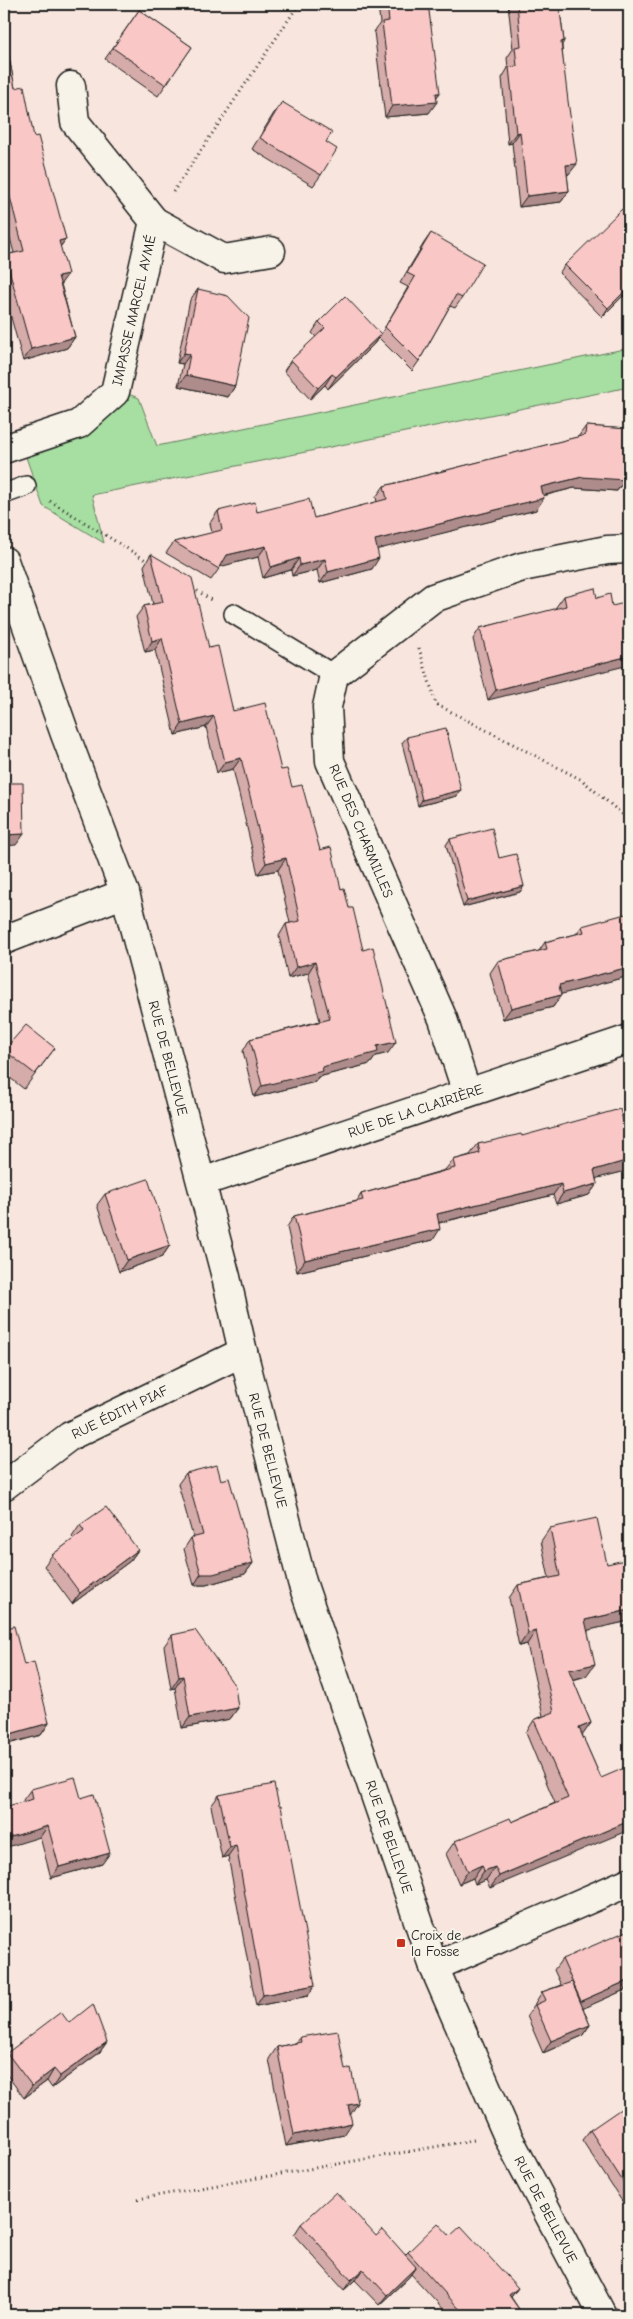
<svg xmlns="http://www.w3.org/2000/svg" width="633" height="2319" font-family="'Comic Neue',sans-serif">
<rect width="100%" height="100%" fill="#f8e6de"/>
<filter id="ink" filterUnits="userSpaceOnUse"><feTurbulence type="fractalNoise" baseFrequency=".02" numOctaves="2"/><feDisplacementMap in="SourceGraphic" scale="10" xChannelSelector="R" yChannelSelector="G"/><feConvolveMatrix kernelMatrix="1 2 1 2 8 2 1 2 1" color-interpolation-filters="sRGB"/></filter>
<g filter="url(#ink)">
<path fill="#a7dea1" stroke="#627d5e" d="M629 348V387L92 495 104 543 43 506 26 457 79 439 105 420 128 394 139 398 157 446Z"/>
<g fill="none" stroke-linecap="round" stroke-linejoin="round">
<defs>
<path id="lane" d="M4 494 26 486
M234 614 334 675"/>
<g id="street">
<path d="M71 86 75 122 154 221"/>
<path id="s1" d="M4 449 79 424 115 392 154 221 224 259 271 251"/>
<path id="s2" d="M4 561 65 734 125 893 226 1277 243 1352 302 1582 434 1967 509 2139 602 2315"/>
<path d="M4 940 125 893"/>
<path d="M467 1093 443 1019 330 761 327 707 334 675 433 598 522 567 607 550 629 549"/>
<path id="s3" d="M202 1182 629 1039"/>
<path id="s4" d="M4 1486 70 1436 243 1352"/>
<path d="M434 1967 629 1882"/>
</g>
</defs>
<use href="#lane" stroke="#1c1c1c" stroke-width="22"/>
<use href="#street" stroke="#1c1c1c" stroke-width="31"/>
<path stroke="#1c1c1c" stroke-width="3" stroke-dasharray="1 4" stroke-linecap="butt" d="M173 192 299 4
M50 501 149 562
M193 588 211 600
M419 648 436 704 582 780 629 820
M138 2199 474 2140"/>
<use href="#lane" stroke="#f7f3e8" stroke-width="19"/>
<use href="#street" stroke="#f7f3e8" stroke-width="28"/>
</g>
<path fill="#d6acaa" stroke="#1c1c1c" d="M378 4H428L436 98 429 113 385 117 374 32 380 23Z
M508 4H559L564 41 562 45 569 174 567 175 569 191 561 202 519 207 512 143 508 144 502 78 508 68 507 58 513 49Z
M139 10 192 47 158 96 105 59Z
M4 32 15 88 34 137 66 239 60 247 61 284 75 337 67 348 23 361 4 292V257L5 255 14 253 4 215Z
M282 102 326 142 321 175 313 186 252 149 274 113Z
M629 215V302L623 296 602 317 559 273 565 265Z
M431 233 462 298 455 308 450 306 419 361 412 371 379 338 373 345 328 389 325 385 310 399 284 371 291 360 316 337 312 333 319 322 381 334 408 287 400 283 424 243Z
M198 289 235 386 228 397 178 386 183 364 177 363 190 300Z
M629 424 620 486 617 491 574 488 543 496 536 510 377 549 372 569 320 583 317 570 292 576 291 570 263 578 258 557 221 566 211 580 166 553 174 542 212 533 210 523 218 511 257 512 314 518 377 502 376 497 384 486 578 437 586 426 625 429Z
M151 554 209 648 233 711 281 770 292 787 320 850 341 889 349 908 388 1053 376 1056 370 1064 318 1077 315 1082 254 1097 243 1051 250 1039 320 1021 308 973 288 978 279 936 286 924 290 923 278 870 258 874 233 769 217 773 206 727 175 735 155 650 145 652 136 617 144 606 153 604 144 566Z
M564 596 597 598 612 606 488 700 473 639 480 628 557 609 556 607Z
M407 737 457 796 418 806 402 743Z
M450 839 499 858 524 886 520 892 463 907 446 845Z
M582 926 629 976 561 994V995L553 1007 503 1019 490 973 498 961 539 951 545 942 576 934Z
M55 1048 24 1089 4 1073V1051Z
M522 1136 629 1143V1165L626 1171 596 1178 597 1184 589 1195 556 1204 553 1195 439 1223 433 1240 297 1272 287 1227 294 1216 357 1201 361 1194 445 1170 453 1160 470 1155 478 1144Z
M105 1194 170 1245 162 1257 119 1272 97 1205Z
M186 1473 221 1480 253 1563 245 1574 206 1585H194L184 1549 191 1538 193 1537 178 1484Z
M80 1525 138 1550 130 1561 72 1604 44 1566 52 1555 74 1539 72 1537Z
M550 1528 607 1564 629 1621 588 1630 586 1676 573 1680 591 1723 582 1735 601 1778 490 1888 486 1880 475 1884 473 1878 459 1884 446 1854 455 1841 512 1822 555 1803 526 1733 534 1720 543 1716 527 1644 519 1646 509 1598 518 1585 549 1578 541 1541Z
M4 1629 24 1665 49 1723 41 1735 4 1745Z
M172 1635 238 1708 230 1719 182 1728 175 1688 171 1689 164 1646Z
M31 1789 81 1798 102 1864 51 1878 40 1837 23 1800Z
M219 1795 308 1996 256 2006 228 1856 222 1858 211 1806Z
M562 1959 629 1988 583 2008 590 2025 582 2036 543 2053 527 2016 535 2004V2003L542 1992 561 1985 554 1970Z
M300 2037 350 2115 344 2135 286 2146 269 2059 277 2047 295 2043Z
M107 2042 99 2053 52 2088 47 2081 24 2098 4 2071V2057L7 2053Z
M629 2112V2212L582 2140 590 2130Z
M301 2224 376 2236 405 2255 408 2252 450 2236 518 2288 511 2297 523 2315H449L411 2274 408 2278 379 2305 355 2280 344 2290 294 2235Z"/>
<path fill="#ae8c8b" stroke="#1c1c1c" d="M436 93H440L433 102H437L429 113 385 117 392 106Z
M520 132 512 143 508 144 516 133Z
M577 164 569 174 558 175 566 165Z
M569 191 561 202 519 207 527 196Z
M66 239 58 250 59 241Z
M68 274 60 285 58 276Z
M629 287 623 296 602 317 608 308Z
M381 334 373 345 328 389 336 377Z
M75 337 67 348 23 361 31 349Z
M184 353 190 354 183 364 177 363Z
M332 374 325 385 310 399 318 388Z
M186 375 235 386 228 397 178 386Z
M625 475H629V487L620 486 617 491 574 488 533 498 541 487 582 477Z
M544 498 536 510 367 552 375 540Z
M266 546 258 557 219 567 227 555Z
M299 558 291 570 263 578 271 567Z
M379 558 372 569 320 583 328 572Z
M325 559 317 570 292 576 300 565Z
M162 638 155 650 145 652 152 641Z
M629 656V665L488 700 496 690Z
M214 716 206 727 175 735 182 724Z
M241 758 233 769 217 773 225 762Z
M461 790 457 796 418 806 422 800Z
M24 834 16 845 4 846V835Z
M286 858 278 870 258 874 266 863Z
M524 886 520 892 463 907 467 901Z
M315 962 308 973 288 978 296 967Z
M629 967V976L551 997 559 985Z
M561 995 553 1007 503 1019 511 1008Z
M396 1042 388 1053 376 1056 370 1064 318 1077 315 1082 254 1097 262 1086 322 1067 377 1046Z
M629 1160V1165L626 1171 586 1181 594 1170Z
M561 1184 553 1195 429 1225 437 1214Z
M597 1184 589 1195 556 1204 563 1193Z
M440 1229 433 1240 297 1272 305 1260Z
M170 1245 162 1257 119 1272 127 1260Z
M138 1550 130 1561 72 1604 80 1593Z
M253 1563 245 1574 206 1585H194L201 1574Z
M629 1610V1621L576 1633 585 1620Z
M536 1631 527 1644 519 1646 528 1633Z
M595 1664 586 1676 560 1683 569 1670Z
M183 1676 175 1688 171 1689 179 1677Z
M238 1708 230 1719 182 1728 190 1717Z
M49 1723 41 1735 4 1745V1742L10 1734Z
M591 1723 582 1736 579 1728Z
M629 1821V1830L490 1888 499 1876Z
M48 1826 40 1837 4 1848V1839Z
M236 1845 228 1856 222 1858 230 1847Z
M110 1853 102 1864 51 1878 59 1867Z
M482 1865 473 1878 459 1884 468 1871Z
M495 1867 486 1880 475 1884 484 1871Z
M629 1980V1988L573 2013 581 2001Z
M315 1985 308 1996 256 2006 263 1995Z
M590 2025 582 2036 543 2053 551 2041Z
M107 2042 99 2053 52 2088 60 2076Z
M54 2069 47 2081 24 2098 32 2086Z
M358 2103 350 2115 348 2105Z
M352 2123 344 2135 286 2146 294 2135Z
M416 2267 408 2278 379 2305 387 2295Z
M363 2269 355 2280 344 2290 351 2280Z
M518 2288 510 2298 509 2295Z"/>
<path fill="#f9c8c6" stroke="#1c1c1c" d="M387 4H428L440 93H436L437 102 392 106 382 22 389 21Z
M517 4H559L564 41 561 42 568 101 577 164 566 165 569 191 527 196 520 132 516 133 509 67 517 66 515 47 521 46Z
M139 10 192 47 166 85 113 48Z
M4 32 15 88 24 86 34 137 38 136 66 239 59 241 68 274 58 276 75 337 31 349 5 255 24 251 4 174Z
M282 102 332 132 326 142 337 149 321 175 260 138Z
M622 209 629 215V287L608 308 565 265Z
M431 233 483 263 462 298 456 295 419 361 385 327 415 277 407 273Z
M198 289 228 296 249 318 235 386 186 375 190 354 184 353Z
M345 296 381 334 336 377 332 374 318 388 291 360 325 328 319 322Z
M629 424V475H625V480L582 477 541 487 544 498 375 540 379 558 328 572 325 559 300 565 299 558 271 567 266 546 227 555 219 569 174 542 222 530 218 511 255 502 257 512 309 499 314 518 387 499 384 486 585 435 586 426 628 429Z
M151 554 192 578 209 648 218 646 233 711 265 703 281 770 287 769 292 787 302 785 320 850 331 847 341 889 344 888 349 908H353L363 950 373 947 396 1042 377 1046 378 1052 322 1067 323 1071 262 1086 250 1039 330 1019 315 962 296 967 286 924 300 921 286 858 266 863 241 758 225 762 214 716 182 724 162 638 152 641 144 606 163 602Z
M595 588 597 598 610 594 612 606 629 602V656L496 690 480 628 566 606 564 596Z
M446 728 461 790 422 800 407 737Z
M4 783H23L24 834 4 835Z
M492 828 499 858 516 854 524 886 467 901 450 839Z
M629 913V967L559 985 561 995 511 1008 498 961 547 949 545 942 584 932 582 926Z
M26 1025 55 1048 35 1074 4 1050Z
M620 1109 629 1143V1160L594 1170 597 1184 563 1193 561 1184 437 1214 440 1229 305 1260 294 1216 363 1200 361 1194 455 1168 453 1160 480 1153 478 1144 521 1134 522 1136Z
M148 1179 170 1245 127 1260 105 1194Z
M217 1465 221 1480 229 1478 253 1563 213 1574H201L191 1538 203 1535 186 1473Z
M106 1507 138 1550 80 1593 52 1555 84 1531 80 1525Z
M597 1518 607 1564 629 1559V1610L585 1620 595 1664 569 1670 591 1723 579 1728 601 1778 629 1766V1821L499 1876 495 1867 484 1871 482 1865 468 1871 455 1841 510 1818 512 1822 568 1798 534 1720 554 1712 536 1631 528 1633 518 1585 560 1576 550 1528Z
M14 1626 24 1665 34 1662 49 1723 10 1734 4 1709V1629Z
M195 1630 235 1686 238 1708 190 1717 183 1676 179 1677 172 1635Z
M75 1777 81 1798 94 1794 110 1853 59 1867 48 1826 4 1839V1807L33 1799 31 1789Z
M274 1784 279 1806H281L315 1985 263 1995 236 1845 230 1847 219 1795Z
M629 1930V1980L581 2001 562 1959Z
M572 1982 590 2025 551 2041 535 2005 546 2000 542 1992Z
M93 2004 107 2042 60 2076 54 2069 32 2086 7 2053 61 2012 69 2023Z
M338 2031 345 2070 351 2068 358 2103 348 2105 352 2123 294 2135 277 2047 301 2042 300 2037Z
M625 2106 629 2112V2191L590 2130Z
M336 2192 376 2236 383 2230 416 2267 387 2295 363 2269 351 2280 301 2224Z
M438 2223 450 2236 461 2226 518 2288 509 2295 523 2315H471L468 2311 464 2314 408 2252Z"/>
</g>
<rect fill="#c8321e" stroke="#f7f3e8" stroke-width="2" x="396" y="1938" width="10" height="10" rx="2.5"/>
<g text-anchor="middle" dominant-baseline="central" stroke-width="4" stroke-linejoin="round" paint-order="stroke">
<g font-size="14" fill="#1c1c1c" stroke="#f7f3e8">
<text stroke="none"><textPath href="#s1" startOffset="211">IMPASSE MARCEL AYMÉ</textPath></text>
<text transform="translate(361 831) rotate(67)">RUE DES CHARMILLES</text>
<text stroke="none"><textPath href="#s2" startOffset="524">RUE DE BELLEVUE</textPath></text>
<text stroke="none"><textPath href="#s3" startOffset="225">RUE DE LA CLAIRIÈRE</textPath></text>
<text stroke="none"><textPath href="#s4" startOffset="138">RUE ÉDITH PIAF</textPath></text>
<text stroke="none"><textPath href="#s2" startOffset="929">RUE DE BELLEVUE</textPath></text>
<text stroke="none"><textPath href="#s2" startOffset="1334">RUE DE BELLEVUE</textPath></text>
<text stroke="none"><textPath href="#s2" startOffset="1739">RUE DE BELLEVUE</textPath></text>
</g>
<g font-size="14" fill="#1c1c1c" stroke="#f7f3e8" text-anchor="start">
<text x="411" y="1935">Croix de<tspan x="411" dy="16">la Fosse</tspan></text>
</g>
</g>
<rect width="633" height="2319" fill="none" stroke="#f7f3e8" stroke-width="20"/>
<rect x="10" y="10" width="613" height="2299" fill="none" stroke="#1c1c1c" stroke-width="2" filter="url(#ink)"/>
</svg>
